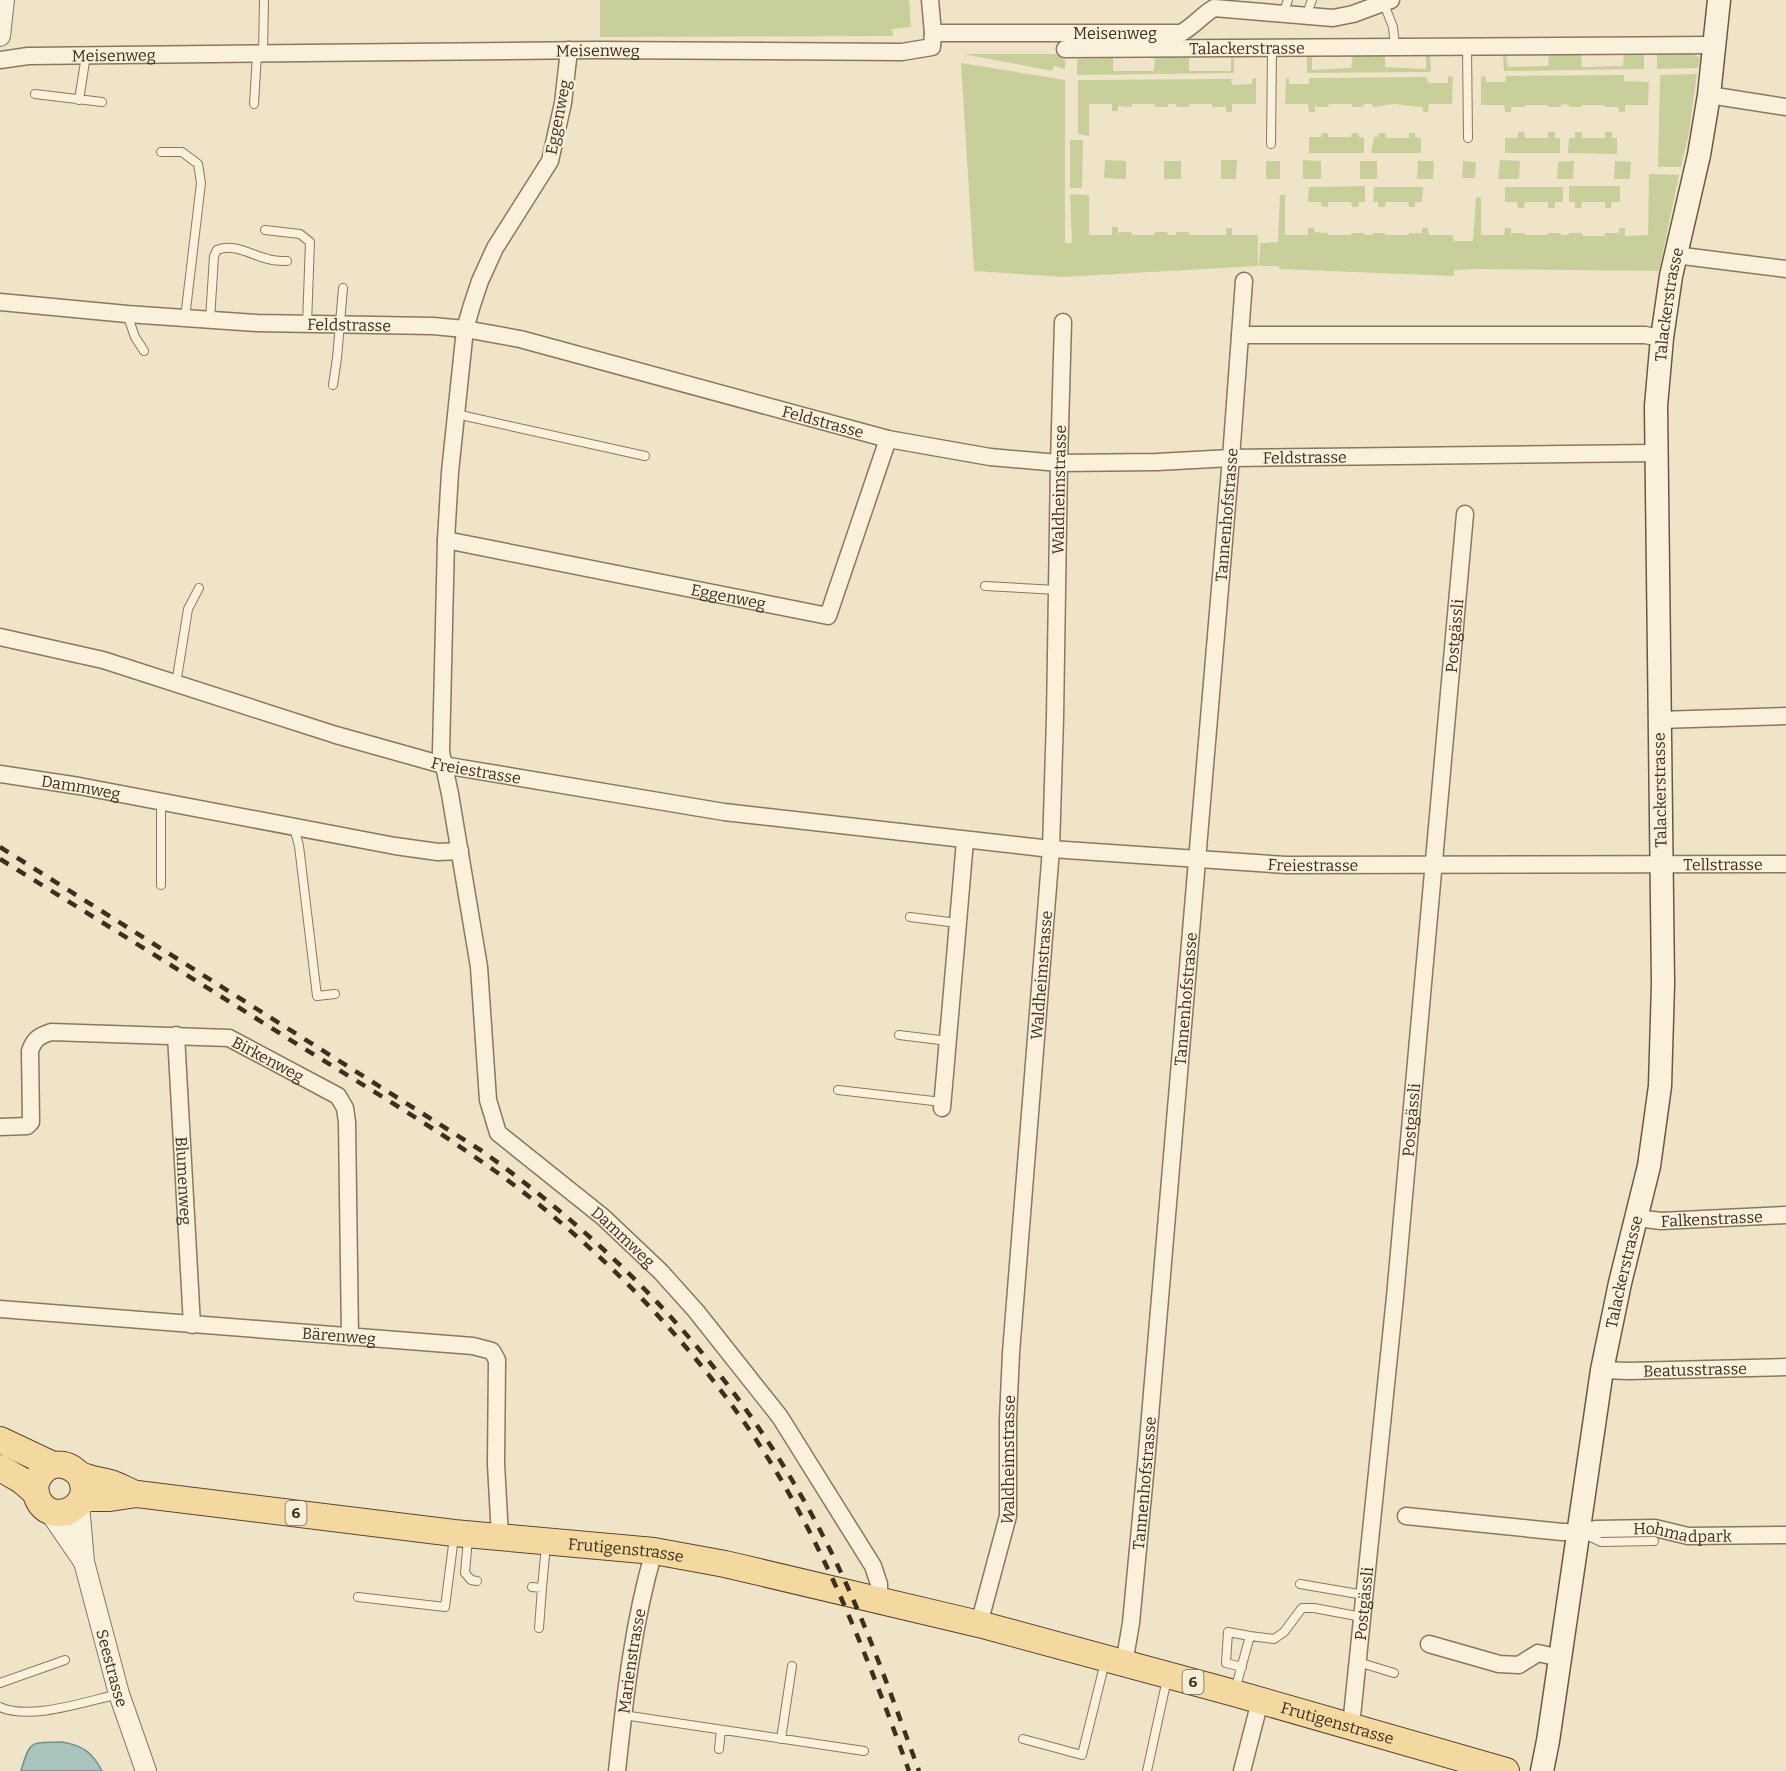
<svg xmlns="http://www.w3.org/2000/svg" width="1786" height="1771" font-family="Bitter,serif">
<rect width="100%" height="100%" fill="#f0e4c8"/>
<path fill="#c9cf9b" d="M600 0H909L911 27 892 29 893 36 600 37Z
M1657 53H1692L1700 58 1698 68 1657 69Z
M963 54H1062L1063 59H1065V69L1054 66 1052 71Z
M1503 54H1506L1508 67 1548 66 1549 55 1581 54 1582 67 1623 66 1624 54H1644V69L1504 71Z
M1307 55 1312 56V70L1351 68 1353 56 1385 55V67L1426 69V56L1430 55 1431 72 1307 73Z
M1189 56V71H1231V56H1234V73L1077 75V59L1113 58V71H1154L1155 57Z
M961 63 1065 80V243H1072L1070 194 1089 195V235H1112V227H1118V235L1119 232H1131L1132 235H1154L1155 232H1167L1168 235H1176V232H1189V235H1226V228H1232V235H1258V266L1063 277 974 271Z
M1697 74 1688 138 1681 167H1658L1660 75Z
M1624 75V81L1649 82 1648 105H1625V112H1619L1618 107H1605V105H1582L1581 107H1569V105L1561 104V107H1548V105H1525V107H1511V112H1505L1504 105H1481V77L1485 76 1486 82H1505L1506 76Z
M1448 76 1453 77 1452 104H1429L1428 112H1423L1422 104V107L1394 104 1373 107 1372 104H1364L1363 107H1352V104H1329L1328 107H1316L1315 104V112H1309L1308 104H1285L1286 79 1289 78V84H1309V78L1427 77 1428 83H1448Z
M1256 78V104H1232V112H1226V104L1225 107H1212V104H1189V107H1177L1176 104H1168V107H1155V104H1132V107L1118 106V111H1112V104H1089V136L1078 134V80L1231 79 1232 85 1252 84V79Z
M1518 132H1524L1525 138H1548V132H1555V138H1560V153H1505V138H1518Z
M1575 132H1582V138H1605V132H1612V138H1617V154L1568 153 1569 138H1575Z
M1322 133H1328V137H1351L1352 133H1358L1359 137 1364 138V153H1309V137H1321Z
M1379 133H1385L1386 138H1409V133H1415V137L1421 138V153H1371L1374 137H1378Z
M1070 140H1083L1082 188H1070Z
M1105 160 1126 161V179L1104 178Z
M1221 160H1237L1236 179H1221Z
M1303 160 1321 161V179H1303Z
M1500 160 1520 161 1519 179H1498Z
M1164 161H1181V179H1164Z
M1266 161H1280V179H1266Z
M1360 161H1377V179H1360Z
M1418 161H1434L1433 179H1417Z
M1463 161 1476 162 1475 178H1462Z
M1574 161 1573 179H1557L1558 162Z
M1615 161 1631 162 1630 179H1614Z
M1649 174 1679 175 1659 271 1478 269 1454 270V276L1279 269V266H1259L1260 243 1278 242 1280 195H1285V235H1308V228H1314L1315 235V232L1328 233V235H1351L1352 233H1364V235H1372L1373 233H1385V235H1408L1409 233H1421L1422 235V228H1428L1429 235H1452L1454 241H1473L1476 197 1481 198V235H1504L1505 228H1511V235L1512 233H1524L1525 235H1548V233H1560L1561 235H1568L1569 233H1582L1583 236H1605V233H1618L1619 236V228H1625V236L1648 235Z
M1365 186V202H1359L1358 207H1352L1351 202H1328V207L1321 206V202H1308L1309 187Z
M1569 186H1620V202H1612L1611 208H1605V202H1582L1581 208H1575V202H1569Z
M1374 187H1423L1422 202H1415V207H1409L1408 202H1386L1385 207H1378V202H1373Z
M1505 187H1563V202H1555V208H1548V202H1525L1524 208H1518L1517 202H1505Z"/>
<path fill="#a9c4bc" stroke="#6f938a" stroke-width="1.5" d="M62 1742C82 1745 93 1753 102 1771H21C30 1739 31 1743 62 1742Z"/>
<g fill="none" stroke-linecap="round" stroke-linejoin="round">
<defs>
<path id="service" d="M1384 4 1393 27 1395 47
M1283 14 1288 0
M1306 16 1312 0
M1467 47 1468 138
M263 54 264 0
M35 94 102 102
M79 100 86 55
M254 104 257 54
M1271 144 1272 48
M161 152H182L198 164 201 183 185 318
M265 230 300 234 310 242 307 324
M127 314 135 337 144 351
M210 320 214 256 217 250C235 243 251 255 268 259 274 261 281 261 287 261
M333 385 337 358 343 288
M456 414 645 456
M985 586 1057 590
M176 684 188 609 199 588
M294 827 299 846 317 996 335 994
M161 885V803
M910 917 957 923
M899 1035 948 1041
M838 1090 942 1102
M1584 1534 1601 1542 1654 1541
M468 1538 465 1573 471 1580 477 1581
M1300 1584 1364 1595
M532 1587 542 1588 546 1545
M358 1597 445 1607 454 1537
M539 1628 542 1588
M1358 1662 1394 1673
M1242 1667 1226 1663 1228 1632 1250 1636
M0 1683 65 1660
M1235 1690 1250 1636 1274 1639 1284 1632 1302 1608H1314L1362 1617
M0 1707C30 1721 87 1701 119 1694
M623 1715 864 1751
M781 1739 792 1666
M1023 1739 1082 1755 1105 1662
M719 1749 721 1730
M1147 1771 1167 1679"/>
<g id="minor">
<path id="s1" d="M933 33H1181C1194 26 1202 15 1214 8L1333 18 1353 14 1391 0"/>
<path id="s2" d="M1065 49 1715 45"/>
<path id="s3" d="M569 50 563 103 550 161 495 248 480 281 472 305 465 329 450 472 446 540 441 752 450 794 479 967 488 1100 498 1133 603 1217 661 1272 696 1311 780 1417 873 1566 879 1584V1599"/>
<path id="s4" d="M0 60 28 56 595 50 902 52 932 47 933 33 930 0"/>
<path d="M1709 95 1786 107"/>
<path d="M1675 255 1786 269"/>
<path id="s5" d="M0 302 127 314 257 323 433 326 465 329 520 339 888 439 990 457 1059 463 1157 462 1231 458 1655 453"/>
<path d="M1240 335H1645L1662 338"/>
<path id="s6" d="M446 540 828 616 888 439"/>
<path id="s7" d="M0 637 103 660 336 735 443 765 724 812 1051 849 1286 865 1786 864"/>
<path d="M1659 720 1786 716"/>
<path id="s8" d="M0 774 79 786 395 846 438 852 460 851"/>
<path id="s9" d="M176 1035 192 1325"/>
<path d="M942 1108 965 841"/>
<path id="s10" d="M0 1127 27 1126 31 1122 30 1051C34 1039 39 1036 51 1032L229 1038 338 1096 345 1108 347 1122 350 1337"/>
<path id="s11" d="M1637 1218 1661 1221 1786 1215"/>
<path id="s12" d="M0 1309 473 1346 492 1351 497 1360 496 1464 500 1537"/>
<path id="s13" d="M1602 1370 1629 1371 1786 1367"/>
<path id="s14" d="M1406 1516 1562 1532H1578L1597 1529 1655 1528 1688 1536 1786 1535"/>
<path id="s15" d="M979 1624 1008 1516V1419L1011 1353 1051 849 1055 718 1059 463 1063 322"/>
<path d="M1429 1644 1499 1664 1519 1665 1538 1653 1560 1658"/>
<path id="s16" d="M1124 1664 1131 1623 1146 1464 1231 458 1244 281"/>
<path id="s17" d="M1351 1726 1395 1297 1465 514"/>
<path id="s18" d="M617 1771C625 1696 633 1623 654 1551"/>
<path d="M1242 1771 1260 1701"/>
</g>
<g id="tertiary">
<path d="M0 36 4 0"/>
<path id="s19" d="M79 1504 84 1562 119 1694 146 1771"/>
<path d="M49 1511 84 1562"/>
</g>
<g id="secondary">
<path id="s20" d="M1542 1771 1548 1741 1602 1370 1620 1283 1649 1166 1660 1086 1663 984 1656 406 1662 338 1671 276 1699 155 1709 95 1719 0"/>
</g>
<g id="primary">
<path d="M0 1440 53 1465"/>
<path d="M0 1468 21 1480 36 1493"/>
<path d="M79 1474C99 1506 50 1530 37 1497 34 1490 35 1482 40 1475 45 1468 54 1463 63 1465 71 1466 74 1470 79 1474 87 1479 100 1480 110 1483 117 1485 124 1489 131 1492"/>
<path id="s21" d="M81 1501 89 1498H110L137 1494 454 1533 654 1551 725 1564 979 1624 1234 1693 1506 1771"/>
</g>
</defs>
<use href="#service" stroke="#8d765c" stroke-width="10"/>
<use href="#minor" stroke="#8d765c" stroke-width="19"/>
<use href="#tertiary" stroke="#8d765c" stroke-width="22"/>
<use href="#secondary" stroke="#6f573f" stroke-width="25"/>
<use href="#primary" stroke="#5b4430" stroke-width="28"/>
<use href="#service" stroke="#faf1dc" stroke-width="8"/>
<use href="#minor" stroke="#faf1dc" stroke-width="16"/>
<use href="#tertiary" stroke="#faf1dc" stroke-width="20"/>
<use href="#secondary" stroke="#faf1dc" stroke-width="22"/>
<use href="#primary" stroke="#f3d9a0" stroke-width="26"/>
<path stroke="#3d2e20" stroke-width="4.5" stroke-dasharray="10 10" stroke-linecap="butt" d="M0 847 482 1151C635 1261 753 1390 835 1560 868 1628 893 1700 919 1771
M0 859C100 921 200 983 300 1046 368 1088 437 1129 502 1176 595 1245 677 1327 744 1422 819 1529 865 1650 909 1771"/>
</g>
<g text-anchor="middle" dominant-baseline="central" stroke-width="5" stroke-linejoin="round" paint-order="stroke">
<g fill="#f7eed8" stroke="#756857" stroke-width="1.5">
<rect x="285.5" y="1501" width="21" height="24" rx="4.5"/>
<rect x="1182.5" y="1670" width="21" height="24" rx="4.5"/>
</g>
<g font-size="15" font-weight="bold" fill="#3d2e20">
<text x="296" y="1513">6</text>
<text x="1193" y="1682">6</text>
</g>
<g font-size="16" fill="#3d2e20" stroke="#f7eed8">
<text stroke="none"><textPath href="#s1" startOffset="182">Meisenweg</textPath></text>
<text stroke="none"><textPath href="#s2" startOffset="182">Talackerstrasse</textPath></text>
<text stroke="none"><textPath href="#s4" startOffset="598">Meisenweg</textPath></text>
<text stroke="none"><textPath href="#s4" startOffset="114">Meisenweg</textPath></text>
<text transform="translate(558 117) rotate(-79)">Eggenweg</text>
<text stroke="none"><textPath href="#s20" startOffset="1478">Talackerstrasse</textPath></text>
<text stroke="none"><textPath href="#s5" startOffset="350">Feldstrasse</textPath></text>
<text stroke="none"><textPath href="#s5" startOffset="836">Feldstrasse</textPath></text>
<text stroke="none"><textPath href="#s5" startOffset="1322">Feldstrasse</textPath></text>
<text stroke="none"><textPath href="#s15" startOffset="1140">Waldheimstrasse</textPath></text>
<text stroke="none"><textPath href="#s16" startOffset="1154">Tannenhofstrasse</textPath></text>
<text stroke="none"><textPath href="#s6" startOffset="288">Eggenweg</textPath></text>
<text stroke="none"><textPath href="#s17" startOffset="1095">Postgässli</textPath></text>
<text stroke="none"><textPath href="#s7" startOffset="495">Freiestrasse</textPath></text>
<text stroke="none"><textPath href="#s8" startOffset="82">Dammweg</textPath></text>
<text transform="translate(1660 790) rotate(-91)">Talackerstrasse</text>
<text stroke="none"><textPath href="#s7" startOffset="1338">Freiestrasse</textPath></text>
<text stroke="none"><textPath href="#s7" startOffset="1748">Tellstrasse</textPath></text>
<text stroke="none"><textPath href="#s15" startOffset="654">Waldheimstrasse</textPath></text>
<text stroke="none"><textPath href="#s16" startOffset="668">Tannenhofstrasse</textPath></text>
<text stroke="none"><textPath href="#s10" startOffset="356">Birkenweg</textPath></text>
<text stroke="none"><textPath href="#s17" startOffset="609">Postgässli</textPath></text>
<text stroke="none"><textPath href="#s9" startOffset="146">Blumenweg</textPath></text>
<text stroke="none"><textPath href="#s11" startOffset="75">Falkenstrasse</textPath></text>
<text stroke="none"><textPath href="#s3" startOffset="1275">Dammweg</textPath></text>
<text stroke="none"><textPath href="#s20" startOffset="506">Talackerstrasse</textPath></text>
<text stroke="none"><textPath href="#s12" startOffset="340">Bärenweg</textPath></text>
<text stroke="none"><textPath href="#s13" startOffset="93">Beatusstrasse</textPath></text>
<text stroke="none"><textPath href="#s15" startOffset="168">Waldheimstrasse</textPath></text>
<text stroke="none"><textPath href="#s16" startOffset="182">Tannenhofstrasse</textPath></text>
<text stroke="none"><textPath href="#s14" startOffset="278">Hohmadpark</textPath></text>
<text stroke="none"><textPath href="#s21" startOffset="549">Frutigenstrasse</textPath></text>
<text stroke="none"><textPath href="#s17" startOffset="123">Postgässli</textPath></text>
<text stroke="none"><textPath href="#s18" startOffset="111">Marienstrasse</textPath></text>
<text stroke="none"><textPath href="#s19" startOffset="168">Seestrasse</textPath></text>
<text stroke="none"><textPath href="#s21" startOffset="1282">Frutigenstrasse</textPath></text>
</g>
</g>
</svg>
